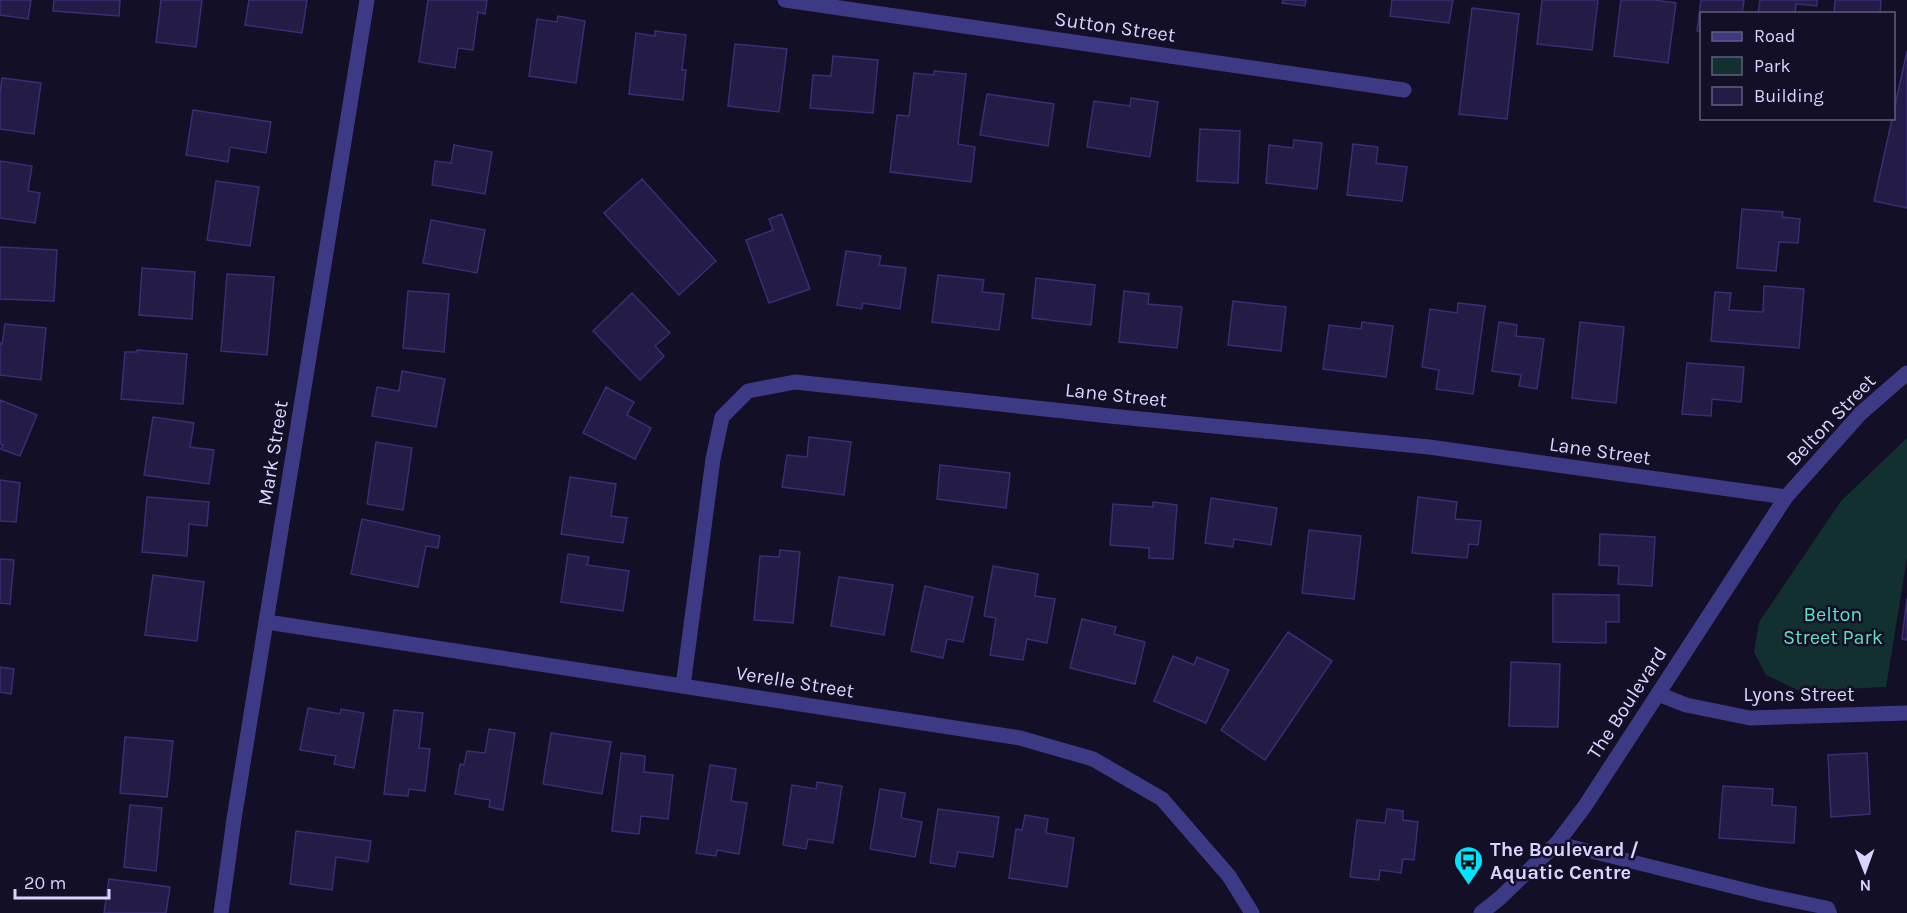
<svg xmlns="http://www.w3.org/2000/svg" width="1907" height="913" font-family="Karla,sans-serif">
<rect width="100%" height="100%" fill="#130f26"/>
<path fill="#12302f" d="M1907 438V558L1886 687 1800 691 1766 675 1754 652 1759 622 1841 501Z"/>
<path fill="#241b47" stroke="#3b2d73" stroke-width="1.5" d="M0 0H31L28 19 0 15Z
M54 0H120L119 16 53 11Z
M161 0H202L196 47 156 42Z
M249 0H307L302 33 245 25Z
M428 0H487L485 14 478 12 473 50 458 48 455 68 419 62Z
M1283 0H1306L1305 6 1282 3Z
M1392 0H1453L1449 23 1390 16Z
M1542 0H1598L1592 50 1537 44Z
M1621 0H1654L1676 3 1668 63 1614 56Z
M1701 0H1744L1742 14H1702V32L1697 31Z
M1760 0H1817V6L1796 4 1795 14H1758Z
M1835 0H1881L1880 14H1834Z
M1472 8 1519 14 1507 119 1459 114Z
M558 16 585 21 576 83 529 76 537 19 557 22Z
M655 31 686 35 682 70H686L683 100 629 94 636 33 655 36Z
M735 44 787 49 779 112 728 106Z
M1907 51V208L1874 201Z
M833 56 878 60 873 113 810 108 813 75 831 76Z
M934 71 966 74 958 144 975 147 971 182 890 172 897 115 909 116 914 73 934 75Z
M2 78 41 83 34 134 0 129V94Z
M987 94 1054 104 1048 146 980 135Z
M1131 98 1158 102 1150 157 1087 147 1094 101 1130 106Z
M193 110 271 122 266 153 230 147 228 162 186 155Z
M1200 129 1240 131 1238 183 1197 181Z
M1294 140 1322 143 1317 189 1266 183 1269 145 1293 148Z
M1353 144 1378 147 1376 163 1407 167 1402 201 1347 195Z
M454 145 492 152 485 194 432 185 435 161 451 163Z
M0 161 32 166 28 191 40 193 35 223 0 218Z
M642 179 716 261 679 295 604 213Z
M216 181 259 187 250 246 207 240Z
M1742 209 1783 212 1782 217 1800 219 1798 243 1779 242 1776 271 1737 268Z
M782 214 810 289 769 303 746 240 773 230 769 219Z
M431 220 485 230 477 273 423 263Z
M0 247 57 250 54 301 0 299Z
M846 251 881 256 879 265 906 268 900 309 863 303 862 309 837 305Z
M142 268 195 272 192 319 139 315Z
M227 274 274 277 267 355 221 351Z
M938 275 984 280 982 292 1004 294 999 330 932 322Z
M1036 278 1095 285 1091 325 1032 318Z
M1764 286 1804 289 1799 348 1711 341 1715 292 1731 293 1729 310 1763 312Z
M408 291 449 294 444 352 403 348Z
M1124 291 1149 294 1148 304 1182 307 1177 348 1119 342Z
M632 293 670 333 655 346 664 356 640 380 593 331Z
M1233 301 1286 307 1281 351 1228 345Z
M1458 303 1485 306 1473 394 1436 389 1439 370 1422 367 1430 309 1457 313Z
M1362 322 1393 326 1386 377 1323 369 1329 325 1361 329Z
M1499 322 1517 325 1516 336 1544 339 1537 389 1519 386 1521 375 1492 371Z
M1580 322 1624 327 1616 403 1572 398Z
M5 324 46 328 41 380 0 375V343L2 344Z
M137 350 187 354 183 404 121 399 125 352H137Z
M1687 363 1744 367 1741 402 1712 399 1711 416 1682 414Z
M402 371 445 379 436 427 372 416 377 387 399 391Z
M606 387 634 402 627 415 651 428 635 459 583 433Z
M0 400 37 415 20 456 1 449 3 445 0 444Z
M153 417 194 423 190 447 214 450 209 484 144 475Z
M809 437 851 442 844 495 782 487 787 455 807 457Z
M376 442 412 448 403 510 367 504Z
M940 465 1010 473 1006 508 937 499Z
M570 477 616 484 611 516 627 518 623 543 561 534Z
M0 480 20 483 16 522 0 521Z
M147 497 209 502 207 526 189 524 187 556 142 552Z
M1418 497 1457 502 1455 519 1481 521 1478 545 1469 544 1467 558 1412 553Z
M1211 498 1277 508 1271 545 1234 539 1233 547 1205 543Z
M1153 502 1177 505 1173 559 1149 558V548L1110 545 1113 504 1153 507Z
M362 519 440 536 438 548 426 546 418 587 351 574Z
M1309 530 1361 536 1354 599 1302 593Z
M1600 534 1655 537 1652 586 1618 584 1619 566 1599 565Z
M780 550 800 552 793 623 754 620 760 556 779 557Z
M568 554 589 557 587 565 629 571 623 611 561 602Z
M0 559 14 560 10 604 0 603Z
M993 566 1038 574 1035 596 1055 599 1047 643 1027 639 1023 660 990 655 996 618 984 616Z
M153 575 204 582 197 641 145 635Z
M839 577 893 585 884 635 831 626Z
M925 586 973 597 963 642 947 639 943 658 911 651Z
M1553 594 1619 595V622H1606V643L1553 642Z
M1907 598V640L1902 639Z
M1082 619 1116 627 1114 634 1145 642 1135 684 1070 668Z
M1288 632 1332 661 1265 760 1221 730Z
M1173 656 1194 665 1197 657 1229 670 1206 723 1154 701Z
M1511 662 1560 664 1558 727 1509 726Z
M0 667 14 669 11 694 0 692Z
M308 708 340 714 341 709 364 713 354 768 334 764 336 756 300 750Z
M394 710 423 713 419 748 430 749 425 791 409 789 408 796 384 794Z
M489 729 515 733 503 810 489 807 490 800 455 794 460 764 464 765 467 751 485 753Z
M551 733 611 742 602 794 543 784Z
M125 737 173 741 167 797 120 793Z
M621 753 645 756 644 772 673 775 668 819 641 816 639 834 612 831Z
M1867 753 1870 814 1831 817 1828 755Z
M710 765 736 769 731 801 747 803 739 854 717 850 716 856 696 853Z
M817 782 842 786 833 843 808 839 806 849 783 845 792 785 816 789Z
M1723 786 1773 789 1772 805 1796 807 1794 843 1719 838Z
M880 789 905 793 901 818 922 822 915 857 870 849Z
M130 805 162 808 156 871 124 867Z
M938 809 999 817 993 857 958 852 955 867 930 863Z
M1387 809 1403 811V820L1418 822 1414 860 1403 859 1401 873 1380 870 1379 880 1350 877 1357 820 1385 823Z
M1025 815 1048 819 1046 833 1074 838 1067 887 1009 878 1016 829 1022 830Z
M296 831 371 841 368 862 336 857 332 890 290 884Z
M109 879 170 887 166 913H104Z"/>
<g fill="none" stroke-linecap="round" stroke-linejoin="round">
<path stroke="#3d3a85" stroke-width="14" d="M1557 843 1766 895 1828 908 1830 913"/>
<path stroke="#3d3a85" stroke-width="15" d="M785 0 1404 90
M267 622 1020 738 1093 759 1162 799 1229 876 1252 913
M683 686 713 459 722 417 748 391 795 382 1110 416 1429 447 1786 497
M1658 694 1686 705 1750 718 1907 713
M221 913 234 819 367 0"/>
<path stroke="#3d3a85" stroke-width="15" d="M1481 913 1500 898 1557 843 1585 806 1786 497 1861 413 1907 373"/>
</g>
<defs>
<symbol id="bus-pin" viewBox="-11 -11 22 30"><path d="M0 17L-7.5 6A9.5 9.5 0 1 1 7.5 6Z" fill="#00e5ff" stroke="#130f26"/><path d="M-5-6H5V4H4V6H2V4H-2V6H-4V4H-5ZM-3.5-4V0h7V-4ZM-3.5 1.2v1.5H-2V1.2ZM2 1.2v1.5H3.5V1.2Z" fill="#111"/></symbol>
</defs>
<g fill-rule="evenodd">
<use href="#bus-pin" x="1452" y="844" width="33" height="45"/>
</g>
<g text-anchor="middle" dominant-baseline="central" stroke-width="5" stroke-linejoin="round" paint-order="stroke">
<g font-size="20" fill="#d9d4ff" stroke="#130f26">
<text transform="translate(1115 27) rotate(8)">Sutton Street</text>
<text transform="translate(1116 395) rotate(6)">Lane Street</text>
<text transform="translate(1831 420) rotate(-46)">Belton Street</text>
<text transform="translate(1600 451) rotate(8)">Lane Street</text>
<text transform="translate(273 453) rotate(-81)">Mark Street</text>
<text transform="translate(795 682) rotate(9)">Verelle Street</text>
<text x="1799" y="694">Lyons Street</text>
<text transform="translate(1627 703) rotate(-57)">The Boulevard</text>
</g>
<g font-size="20" fill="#5fe0c0" stroke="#130f26">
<text x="1833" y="614">Belton<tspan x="1833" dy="23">Street Park</tspan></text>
</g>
<g font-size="20" font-weight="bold" fill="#d9d4ff" stroke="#130f26" text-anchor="start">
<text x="1490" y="849">The Boulevard /<tspan x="1490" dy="23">Aquatic Centre</tspan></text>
</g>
</g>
<rect x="1700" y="12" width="195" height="108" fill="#130f26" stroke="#625e7d" stroke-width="1.5"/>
<rect x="1712" y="32" width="30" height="9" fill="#3d3a85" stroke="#625e7d" stroke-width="1.5"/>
<text x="1754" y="42" font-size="18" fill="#d9d4ff">Road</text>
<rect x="1712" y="57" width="30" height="18" fill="#12302f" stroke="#625e7d" stroke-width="1.5"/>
<text x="1754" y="72" font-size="18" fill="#d9d4ff">Park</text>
<rect x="1712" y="87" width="30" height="18" fill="#241b47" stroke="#625e7d" stroke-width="1.5"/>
<text x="1754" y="102" font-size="18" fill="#d9d4ff">Building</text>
<g transform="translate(1865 871) rotate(179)" stroke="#130f26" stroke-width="4.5" paint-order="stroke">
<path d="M0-4.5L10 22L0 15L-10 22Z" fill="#d9d4ff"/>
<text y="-9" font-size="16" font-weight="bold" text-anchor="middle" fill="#d9d4ff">N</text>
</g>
<path d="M15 889v9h94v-9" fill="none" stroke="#d9d4ff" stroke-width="3"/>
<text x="24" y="889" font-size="18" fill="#d9d4ff" stroke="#130f26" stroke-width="4.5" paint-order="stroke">20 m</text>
</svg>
